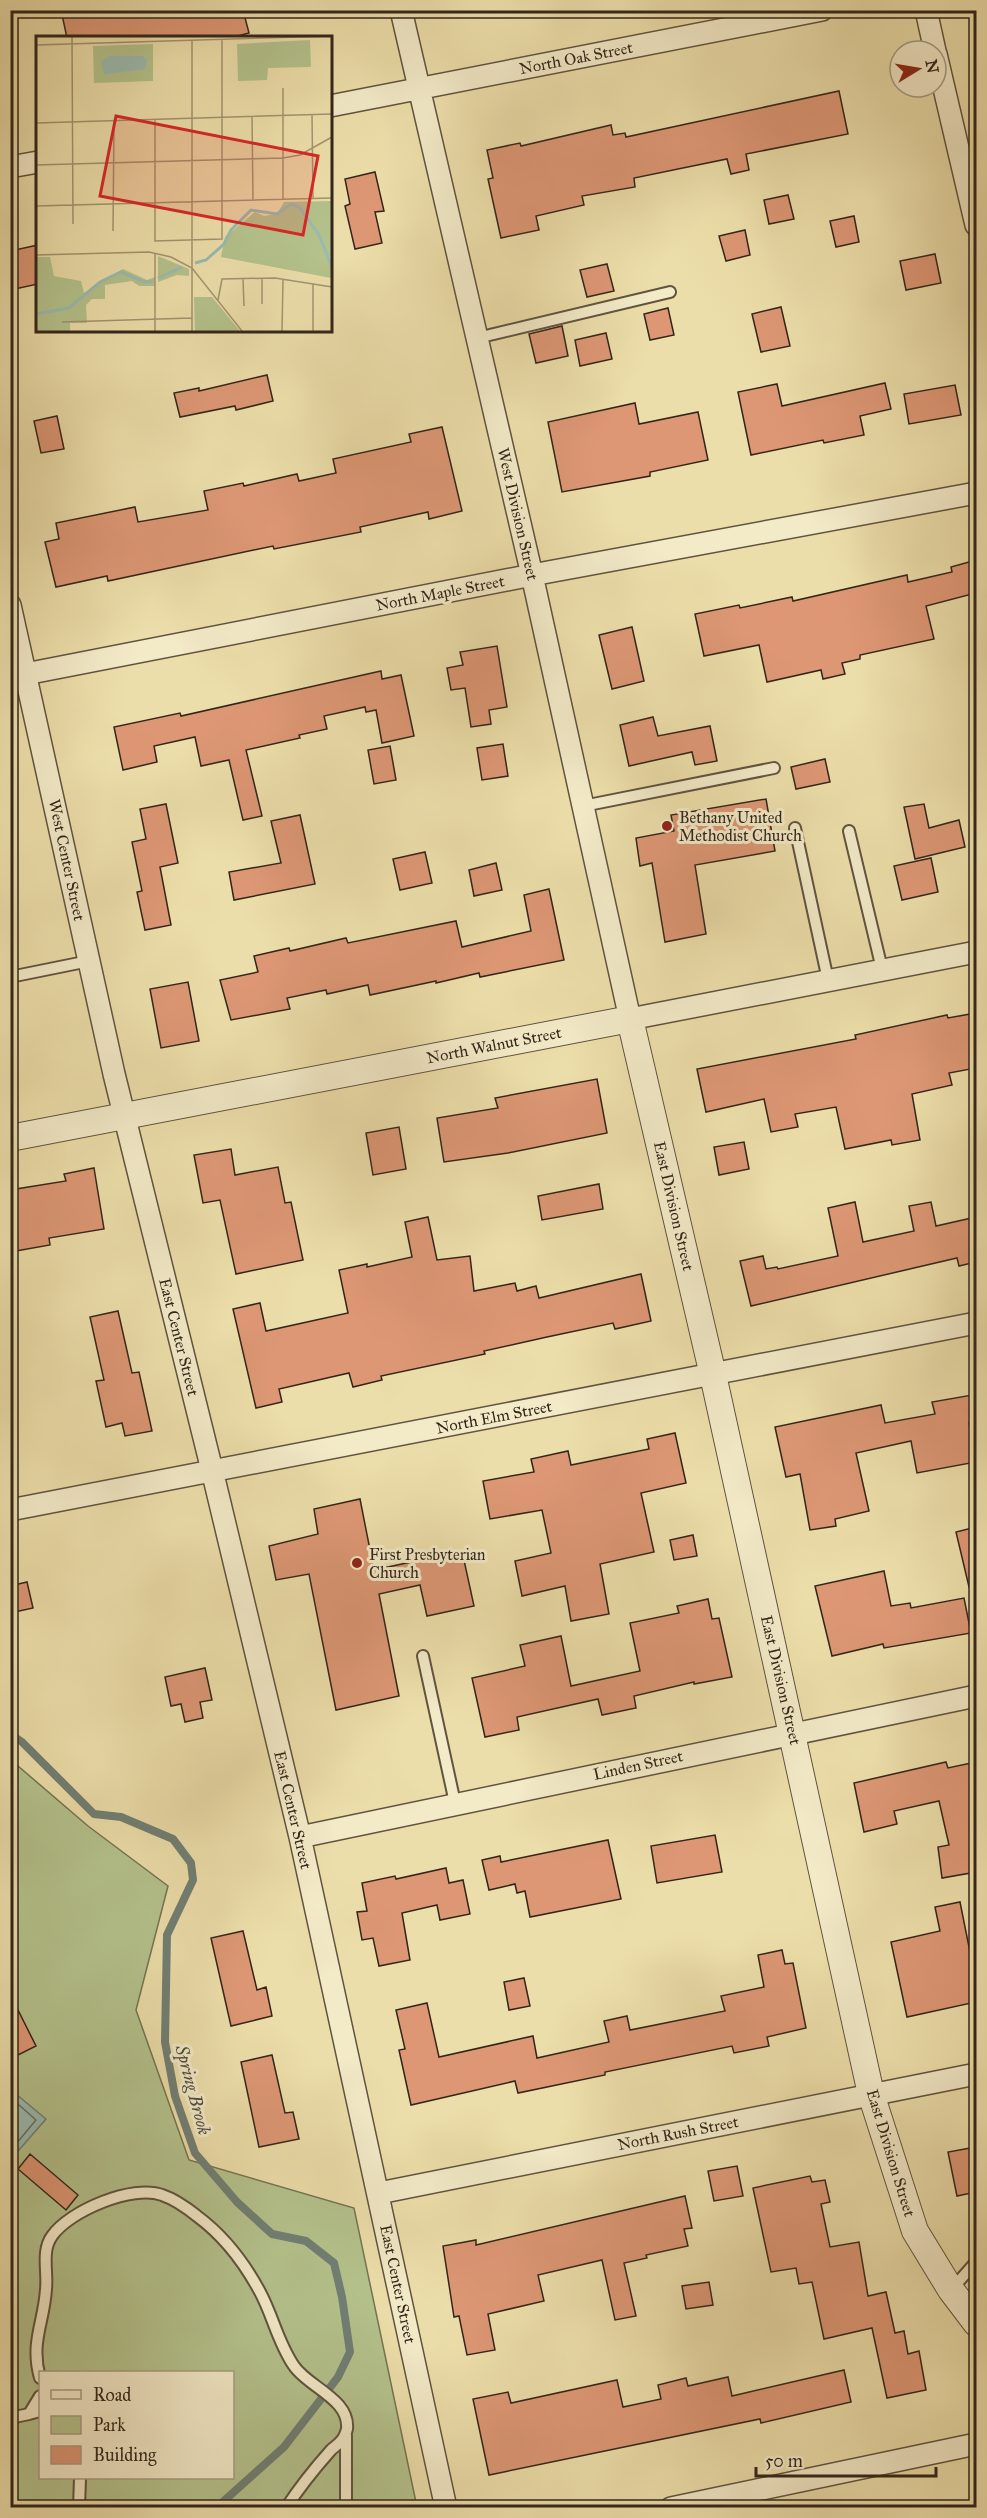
<svg xmlns="http://www.w3.org/2000/svg" width="987" height="2518" font-family="'IM FELL Great Primer',serif">
<rect width="100%" height="100%" fill="#ecdeaa"/>
<filter id="stains"><feTurbulence type="fractalNoise" baseFrequency=".00333" numOctaves="4"/><feColorMatrix values="0 0 0 0 .2 0 0 0 0 .09 0 0 0 0 .02 0 0 0 .5 -.17"/></filter>
<radialGradient id="worn" r=".72"><stop offset=".6" stop-color="#630" stop-opacity="0"/><stop offset="1" stop-color="#630" stop-opacity=".3"/></radialGradient>
<path fill="#b4c28c" stroke="#737454" stroke-width="1.5" fill-rule="evenodd" d="M11 1760 88 1826 168 1886 136 2010 189 2160 354 2208 417 2507H11ZM40 2372H232V2478H40Z"/>
<path fill="#9abbb0" stroke="#707f74" stroke-width="1.5" d="M10 2089 46 2119 12 2158 10 2156Z"/>
<g fill="none" stroke-linecap="round" stroke-linejoin="round">
<path stroke="#667066" stroke-width="1.5" d="M10 2097 36 2120 10 2151"/>
<path stroke="#707f74" stroke-width="8" d="M10 1734 22 1742 94 1814 121 1817 173 1839 191 1863 193 1880 167 1935 165 2042 175 2096 195 2153 237 2202 272 2234 306 2241 334 2263 342 2297 350 2352 338 2377 284 2447 216 2508"/>
</g>
<path fill="#dd9775" stroke="#32261b" stroke-width="1.5" d="M61 10H243L249 33 230 38H67Z
M839 91 848 134 746 154 749 170 731 174 727 159 634 178 635 187 582 196 584 205 536 216 539 230 501 238 488 179 493 178 487 150 520 143 521 146 611 125 613 135 625 133 626 137Z
M375 172 384 211 375 212 382 243 355 249 345 206 350 204 345 179Z
M788 195 794 219 769 224 764 200Z
M854 216 859 242 836 247 830 221Z
M745 230 750 255 726 261 719 236Z
M38 245V284L10 290V251Z
M935 254 941 283 906 290 900 261Z
M607 264 614 291 587 297 580 270Z
M781 307 790 346 761 352 752 314Z
M668 308 674 335 650 340 644 314Z
M562 326 568 356 536 363 529 334Z
M606 333 612 359 580 366 575 340Z
M267 375 273 401 236 410 235 406 180 417 174 393 199 388V391Z
M885 383 891 409 860 416 864 435 824 443 823 440 751 455 738 392 777 384 782 406Z
M955 385 961 415 909 424 904 394Z
M635 403 639 424 698 412 708 460 650 472V476L562 492 548 422Z
M57 416 64 449 41 453 34 421Z
M442 427 462 511 429 519 428 512 360 527 361 532 274 549 273 546 108 581 107 576 56 587 45 542 59 539 56 523 135 507 138 522 208 510 204 491 243 483 244 486 297 474 299 481 336 473 333 459 411 442 409 434Z
M976 560V593L926 606 934 639 860 655V659L842 663 845 674 823 679 821 670 767 682 759 645 704 656 695 614 739 605 740 608 792 597 793 601 907 575 908 582 952 572 951 567Z
M632 627 644 681 612 689 599 635Z
M497 646 507 707 489 710 491 724 471 727 465 688 451 690 447 668 463 665 460 652Z
M381 671 382 679 401 675 414 736 382 743 376 710 366 712 365 707 324 716 327 729 299 735 300 738 246 750 262 816 243 820 229 760 201 766 195 737 154 746 157 762 123 770 114 727 180 713 181 716Z
M653 717 658 736 710 726 717 761 695 765 692 752 629 766 620 725Z
M503 744 508 776 482 780 477 748Z
M390 746 396 780 374 784 368 750Z
M825 759 830 782 796 789 791 767Z
M766 799 775 851 695 865 706 934 665 942 652 863 640 866 636 838 674 831 671 815Z
M166 804 178 863 160 867 171 925 145 930 137 892 142 891 132 842 146 839 140 809Z
M924 804 929 828 959 820 965 847 915 859 904 807Z
M300 815 315 884 234 900 229 872 281 863 271 821Z
M425 852 432 883 400 890 393 859Z
M931 858 938 892 902 900 894 866Z
M496 863 502 890 474 896 469 870Z
M549 889 564 960 480 977 479 973 436 983V981L370 995 368 985 327 994 326 990 287 998 290 1009 231 1020 220 980 258 972 254 956 289 948 290 951 346 938 348 943 456 921 462 947 531 931 524 895Z
M188 982 199 1041 161 1048 150 989Z
M976 1013V1068L949 1073 952 1085 912 1094 920 1140 892 1145 891 1140 845 1149 836 1107 795 1114 798 1127 771 1132 764 1099 706 1112 697 1069 856 1039 855 1035 947 1015 948 1018Z
M597 1079 607 1133 508 1153 444 1162 437 1118 498 1108 495 1098Z
M399 1127 406 1169 373 1175 366 1133Z
M744 1142 749 1169 719 1175 714 1147Z
M231 1149 235 1175 278 1167 285 1203 291 1202 303 1260 236 1274 220 1200 203 1203 194 1155Z
M94 1168 104 1229 49 1238 50 1245 10 1252V1190L66 1181 64 1174Z
M599 1184 603 1209 542 1220 538 1196Z
M855 1202 863 1242 914 1231 909 1206 931 1202 936 1226 976 1217V1262L959 1266 957 1258 751 1306 740 1261 763 1256 766 1269 777 1267 778 1269 838 1256 828 1208Z
M428 1217 437 1260 470 1256 474 1291 515 1283 517 1291 536 1286 539 1298 641 1274 651 1321 615 1329 613 1323 547 1337 484 1351 485 1354 381 1376 382 1380 353 1387 349 1373 279 1389 282 1402 256 1408 233 1309 260 1303 266 1331 348 1313 339 1270 367 1264V1267L412 1257 405 1222Z
M118 1311 132 1373 139 1372 152 1431 125 1436 122 1423 106 1427 96 1381 104 1380 90 1317Z
M972 1395 976 1422 969 1423 976 1462 917 1473 911 1441 856 1453 869 1511 835 1519 836 1526 810 1530 800 1474 786 1477 775 1427 881 1405 885 1423 935 1414 932 1402Z
M675 1433 686 1483 641 1493 654 1552 600 1564 609 1614 571 1621 565 1586 522 1596 515 1561 551 1553 542 1510 490 1519 483 1481 534 1472 531 1459 568 1451 571 1465 649 1449 647 1439Z
M360 1499 374 1570 462 1551 474 1606 427 1616 420 1585 379 1594 399 1696 336 1710 309 1574 276 1580 269 1546 318 1534 314 1509Z
M976 1527V1586L969 1587 956 1532Z
M693 1535 697 1556 674 1560 670 1540Z
M884 1571 891 1606 910 1603 911 1608 964 1598 971 1633 884 1648 883 1644 832 1656 815 1586Z
M27 1582 33 1608 10 1613V1586Z
M708 1599 712 1619 719 1618 732 1677 694 1684V1682L634 1696 636 1708 602 1715 598 1699 517 1717 519 1730 485 1737 472 1678 525 1666 520 1645 561 1636 571 1686 640 1671 630 1623 679 1613 677 1606Z
M205 1668 212 1700 200 1702 203 1718 185 1722 181 1704 171 1706 165 1677Z
M946 1762 948 1768 976 1762V1872L942 1878 938 1847 949 1845 939 1801 894 1811 897 1824 864 1832 854 1783Z
M715 1835 722 1872 657 1883 651 1846Z
M608 1840 621 1899 530 1917 525 1891 517 1893 515 1884 489 1890 482 1860 500 1856 501 1862Z
M446 1868 449 1883 463 1880 470 1914 440 1920 437 1905 402 1913 410 1960 379 1966 373 1938 362 1940 357 1912 367 1911 362 1883 395 1876 396 1879Z
M960 1902 970 1952 976 1951V2002L907 2017 891 1942 940 1931 935 1907Z
M243 1931 257 1990 266 1987 272 2016 231 2026 211 1938Z
M782 1950 785 1964 793 1963 806 2028 767 2037 769 2046 734 2053 732 2046 605 2072V2075L518 2093 515 2081 411 2105 399 2050 405 2049 396 2010 427 2003 439 2057 533 2036 537 2058 609 2042 604 2021 627 2016 630 2030 725 2011 721 1996 764 1987 758 1955Z
M524 1978 530 2006 509 2010 504 1982Z
M10 1994 36 2046 18 2055 10 2041Z
M272 2055 285 2113 293 2112 299 2139 259 2147 241 2062Z
M976 2147V2192L957 2196 948 2152Z
M30 2154 78 2195 66 2210 18 2169Z
M737 2166 743 2196 714 2201 708 2171Z
M810 2176 812 2182 825 2180 830 2202 821 2204 830 2247 859 2242 868 2296 886 2292 895 2333 904 2331 908 2354 919 2351 926 2390 887 2398 872 2328 824 2339 812 2282 799 2284 796 2268 771 2272 753 2188Z
M685 2196 692 2228 684 2229 688 2246 646 2255 647 2258 624 2263 636 2316 615 2320 602 2260 538 2275 544 2301 488 2314 495 2350 467 2355 459 2316 454 2317 443 2246 476 2240V2245Z
M709 2282 713 2305 686 2309 682 2286Z
M844 2370 851 2402 761 2423 760 2419 489 2475 473 2399 508 2392 511 2403 617 2380 623 2407 661 2399 658 2385 686 2378 688 2386 728 2377 732 2396Z"/>
<g fill="none" stroke-linecap="round" stroke-linejoin="round">
<defs>
<path id="service" d="M477 338 670 292
M583 806 774 768
M795 828 828 980
M849 831 882 969
M10 977 89 961
M423 1656 455 1803
M951 2290 976 2262
M40 2378C30 2342 44 2323 46 2289 48 2272 41 2251 52 2236 69 2211 133 2184 162 2195 174 2199 187 2208 197 2216 224 2236 244 2262 260 2292 273 2316 278 2343 294 2366 308 2387 350 2399 347 2429 346 2433 344 2438 341 2441 338 2445 334 2447 331 2450 315 2468 299 2488 286 2508
M40 2396 29 2414 40 2411
M10 2418 29 2414
M79 2508 80 2478
M346 2508V2435"/>
<path id="minor" d="M401 10 532 575 630 1019 976 952
M926 10 935 51
M936 54 976 225
M330 106 822 10
M10 167 38 162
M10 605 114 1074 212 1470 300 1837 446 2508
M10 677 532 575 976 493
M10 1510 976 1323
M300 1837 976 1696
M379 2193 976 2074
M671 2508 976 2444"/>
<path id="tertiary" d="M10 1138 630 1019 713 1375 871 2094 915 2231 951 2290 976 2323"/>
</defs>
<use href="#service" stroke="#60543f" stroke-width="14"/>
<use href="#minor" stroke="#60543f" stroke-width="24"/>
<use href="#tertiary" stroke="#60543f" stroke-width="28"/>
<use href="#service" stroke="#f3eac8" stroke-width="10"/>
<use href="#minor" stroke="#f3eac8" stroke-width="21"/>
<use href="#tertiary" stroke="#f3eac8" stroke-width="26"/>
</g>
<g fill="#8f2418" stroke="#f3eac8" stroke-width="2">
<circle cx="667" cy="826" r="6"/>
<circle cx="357" cy="1563" r="6"/>
</g>
<g text-anchor="middle" dominant-baseline="central" stroke-width="6" stroke-linejoin="round" paint-order="stroke">
<g font-size="16" fill="#32261b" stroke="#f3eac8">
<text transform="translate(576 58) rotate(-11)">North Oak Street</text>
<text transform="translate(518 514) rotate(77)">West Division Street</text>
<text transform="translate(440 593) rotate(-11)">North Maple Street</text>
<text transform="translate(67 860) rotate(78)">West Center Street</text>
<text transform="translate(494 1045) rotate(-11)">North Walnut Street</text>
<text transform="translate(674 1206) rotate(77)">East Division Street</text>
<text transform="translate(179 1337) rotate(76)">East Center Street</text>
<text transform="translate(494 1417) rotate(-11)">North Elm Street</text>
<text transform="translate(781 1680) rotate(77)">East Division Street</text>
<text transform="translate(638 1765) rotate(-12)">Linden Street</text>
<text transform="translate(293 1810) rotate(77)">East Center Street</text>
<text transform="translate(678 2133) rotate(-11)">North Rush Street</text>
<text transform="translate(891 2153) rotate(73)">East Division Street</text>
<text transform="translate(398 2284) rotate(78)">East Center Street</text>
</g>
<g font-size="16" fill="#32261b" stroke="#f3eac8" text-anchor="start">
<text x="679" y="817">Bethany United<tspan x="679" dy="18">Methodist Church</tspan></text>
<text x="369" y="1554">First Presbyterian<tspan x="369" dy="18">Church</tspan></text>
</g>
<g font-size="18" font-style="italic" fill="#4c4b40" stroke="#f3eac8">
<text transform="translate(193 2090) rotate(75)">Spring Brook</text>
</g>
</g>
<g transform="translate(36 36)">
<rect width="296" height="296" fill="#ecdeaa"/>
<path d="M274 4 275 31 232 32 231 44 202 45 201 8ZM117 8V45L58 47 57 10ZM295 165V242L185 221 189 201 219 176 228 180 241 178 248 166ZM122 220 153 233V240L141 239 122 246ZM0 221H14L18 240 45 245 48 257 87 233 111 244 119 241V250H103L96 245 69 249V263H56L50 269 51 287H34V295H0ZM158 261H176L204 295H159Z" fill="#b4c28c"/>
<path d="M74 20H107L111 24 109 33 68 38 65 25Z" fill="#9abbb0"/>
<path fill="none" stroke="#9abbb0" stroke-width="3" d="M159 227 170 224 188 208 195 194 215 174 241 178 255 168 263 171 283 199 296 231M122 242 146 231M0 278 33 272 64 246 85 236 108 246 117 245"/>
<path fill="none" stroke="#a29471" stroke-width="1.5" d="M36 0 37 188M0 9 296 0M247 52V163M276 78 277 163M216 80 217 164M119 84V205L186 203V4M0 87 296 78M0 129 247 122 264 119 296 101M0 170 296 162M77 195 78 86M119 217V295M0 219 113 216 135 221 156 232 206 295M226 242V268M207 243 208 270M182 264 186 243 239 242 296 251M26 286 156 282M156 295V5M246 295 247 244M277 295V248"/>
<path fill="#d62828" fill-opacity="0.15" stroke="#d62828" stroke-width="3" d="M80 80 282 120 267 199 64 160Z"/>
<rect width="296" height="296" fill="none" stroke="#32261b" stroke-width="3"/>
</g>
<rect width="987" height="2518" fill="none" stroke="#ecdeaa" stroke-width="36"/>
<rect x="12" y="12" width="963" height="2494" fill="none" stroke="#32261b" stroke-width="3"/>
<rect x="18" y="18" width="951" height="2482" fill="none" stroke="#32261b" stroke-width="1.5"/>
<rect x="39" y="2371" width="195" height="108" fill="#f3eac8" stroke="#a69c83" stroke-width="1.5"/>
<rect x="51" y="2390" width="30" height="9" fill="#f3eac8" stroke="#a69c83" stroke-width="1.5"/>
<text x="93" y="2401" font-size="18" fill="#32261b">Road</text>
<rect x="51" y="2416" width="30" height="18" fill="#b4c28c" stroke="#a69c83" stroke-width="1.5"/>
<text x="93" y="2431" font-size="18" fill="#32261b">Park</text>
<rect x="51" y="2446" width="30" height="18" fill="#dd9775" stroke="#a69c83" stroke-width="1.5"/>
<text x="93" y="2461" font-size="18" fill="#32261b">Building</text>
<g transform="translate(918 69) rotate(79)"><circle r="28" fill="#f3eac8" stroke="#a69c83" stroke-width="1.5"/>
<path d="M0-4.5L10 22L0 15L-10 22Z" fill="#8f2418"/>
<text y="-9" font-size="16" font-weight="bold" text-anchor="middle" fill="#32261b">N</text>
</g>
<path d="M756 2467v9h180v-9" fill="none" stroke="#32261b" stroke-width="3"/>
<text x="765" y="2467" font-size="18" fill="#32261b" stroke="#f3eac8" stroke-width="4.5" paint-order="stroke">50 m</text>
<rect width="100%" height="100%" filter="url(#stains)"/>
<rect width="100%" height="100%" fill="url(#worn)"/>
</svg>
